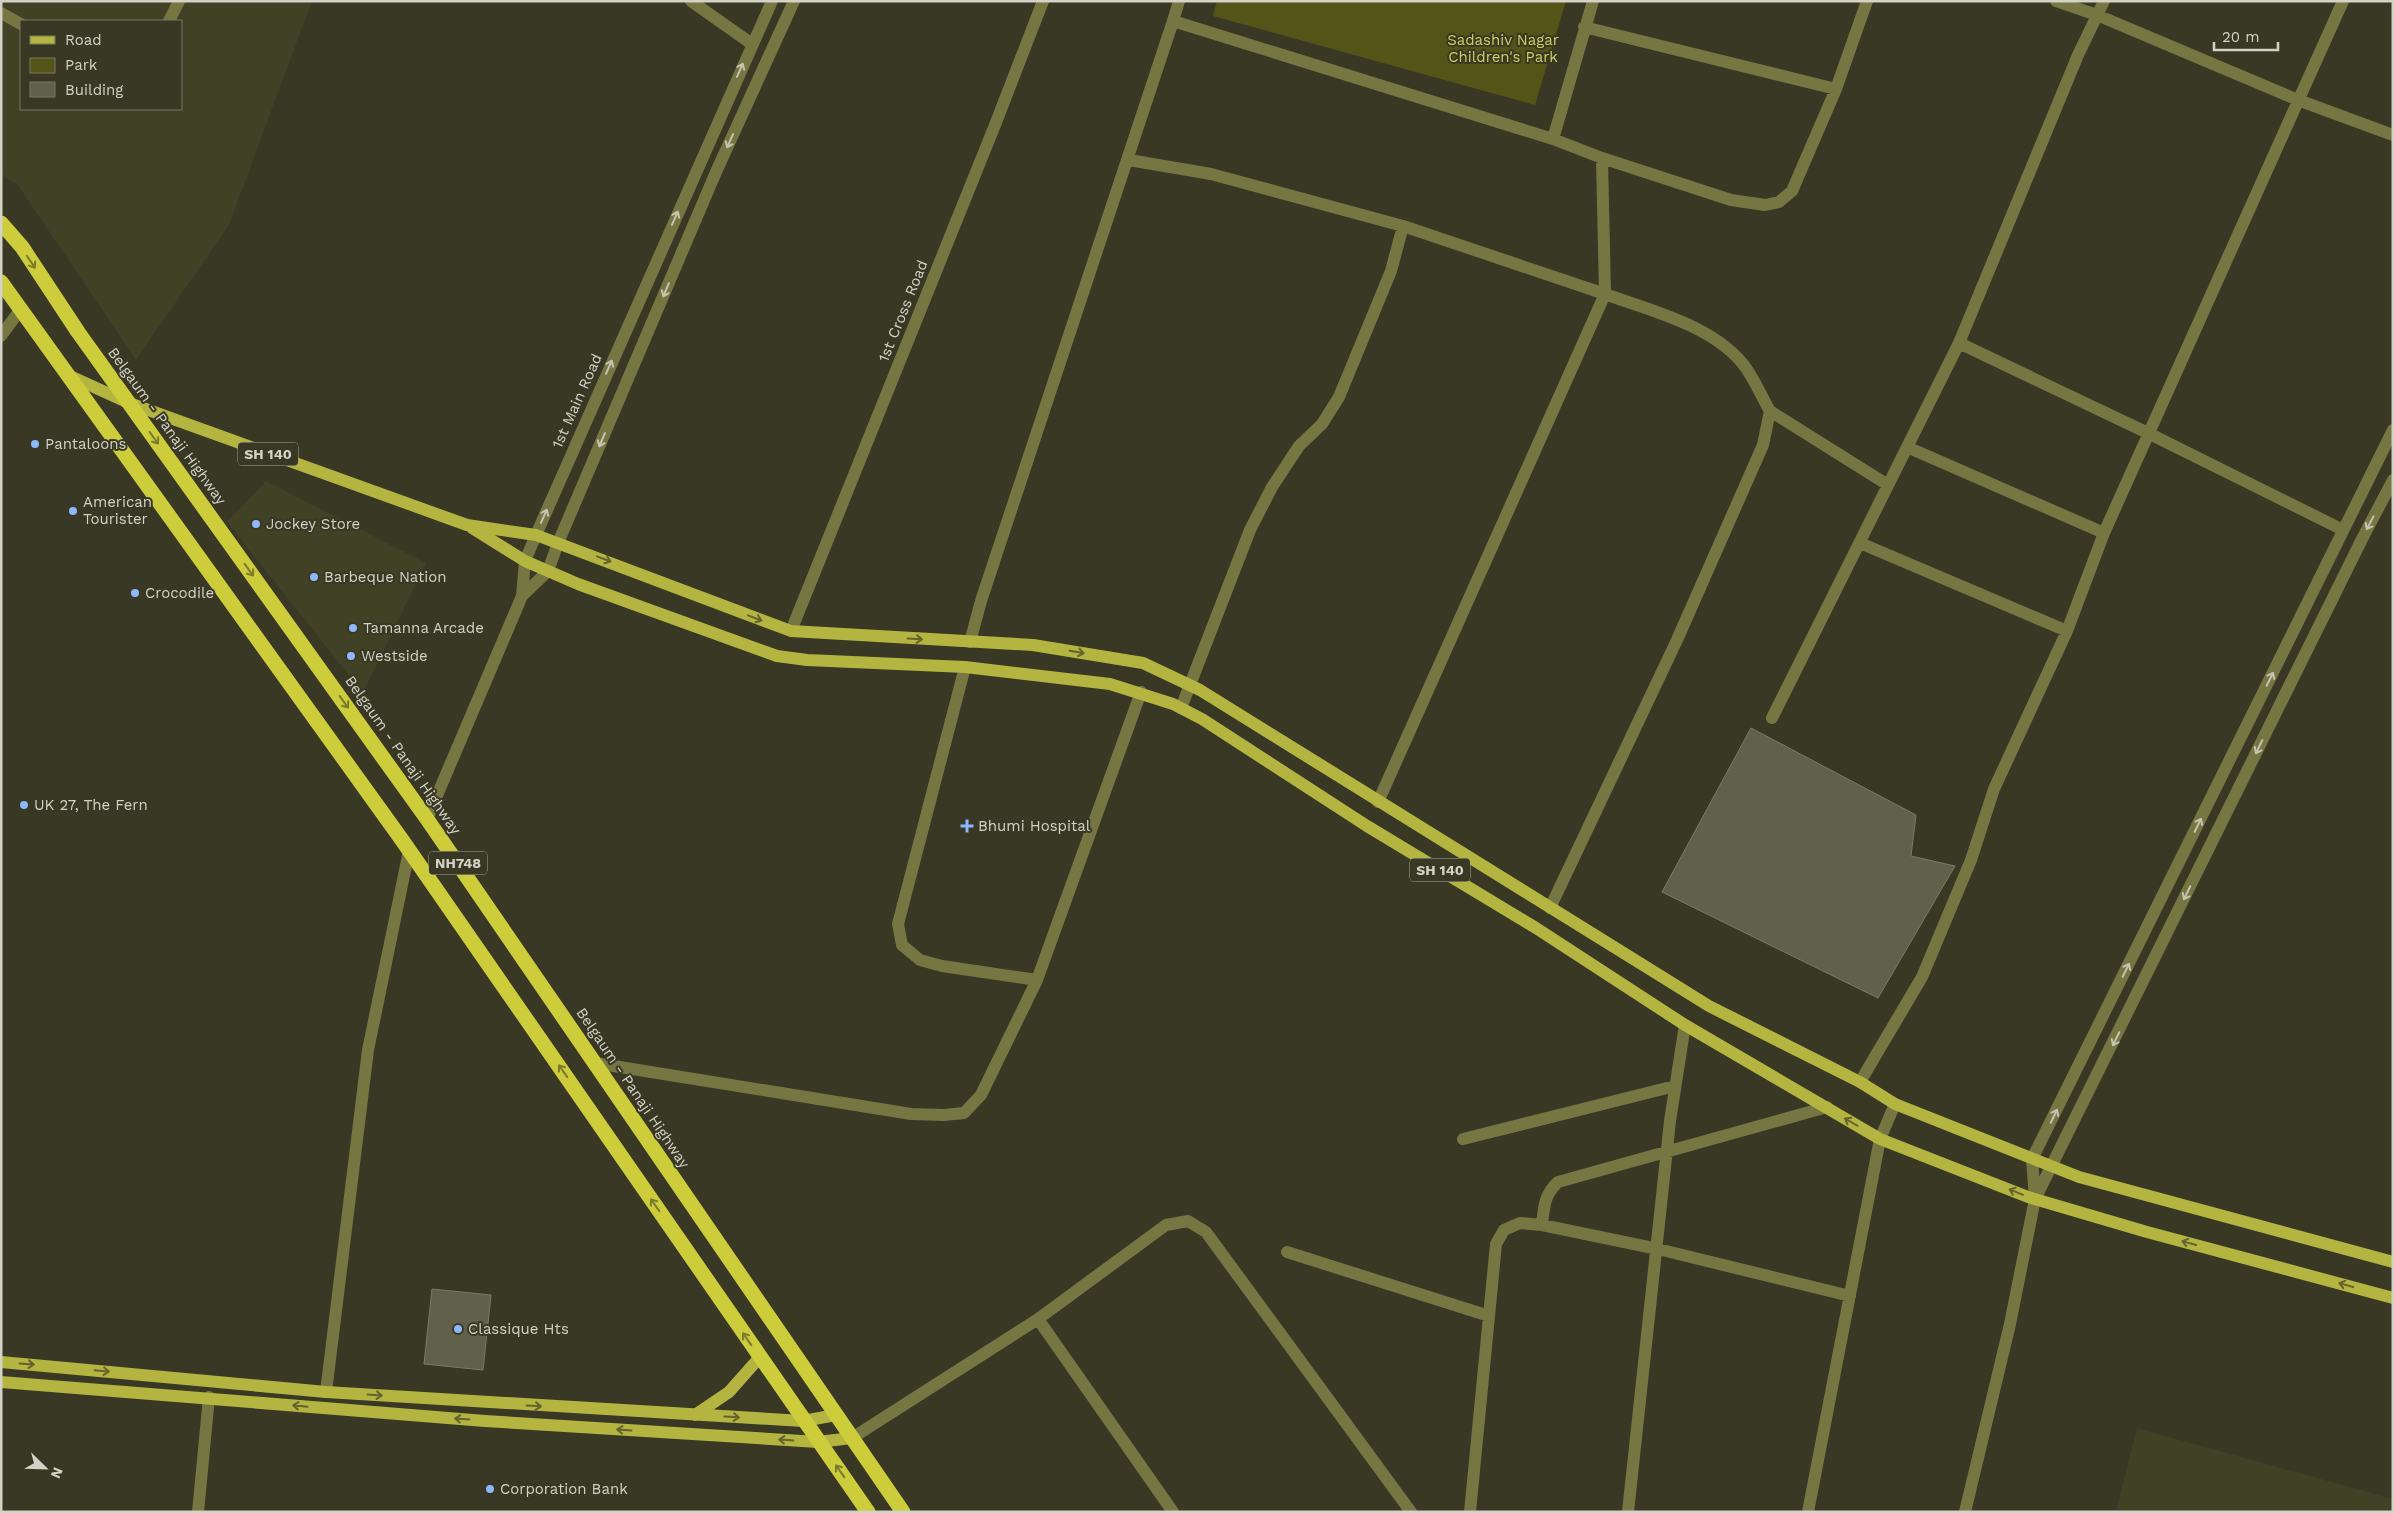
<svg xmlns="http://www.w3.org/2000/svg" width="2394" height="1513" font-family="'Work Sans',sans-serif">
<rect width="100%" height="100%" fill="#383824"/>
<path fill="#404125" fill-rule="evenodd" d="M1 1H312L229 225 136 360 17 184 1 174ZM21 21H181V109H21Z
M266 481 426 563 363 693 227 522Z
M2137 1428 2393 1499V1512H2116Z"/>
<path fill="#545419" d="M1217 1H1566L1535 105 1213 16Z"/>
<path fill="#60604b" stroke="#7a7b65" d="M1751 728 1916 815 1911 856 1955 866 1878 998 1662 892Z
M432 1289 491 1295 483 1370 424 1364Z"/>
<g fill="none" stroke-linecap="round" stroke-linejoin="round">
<path stroke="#767643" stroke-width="12" d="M691 1 752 44
M2056 1 2097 15 2298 100 2393 135
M1 13 21 24
M169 21 179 1
M1173 21 1179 1
M1584 27 1836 89
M1553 139 1593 1
M1129 160 1211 174 1403 226 1605 294 1378 802
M1 336 20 310
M1959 343 2150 434 2343 530
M1770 411 1888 485
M2393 430 2032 1159 2035 1199 2362 539 2393 480
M1907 447 2104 533
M1860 543 2067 631
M522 596 548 571 558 543 716 172 794 1
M791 631 995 125 1043 1
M970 642 981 601 1173 21 1553 139 1602 158 1731 200 1765 205 1779 202 1792 191 1836 89 1867 1
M965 667 898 924 902 945 920 960 942 966 1037 980
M1181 708 1250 530 1272 487 1299 446 1322 424 1339 397 1391 271 1403 226
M1772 718 1959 343 2078 55 2104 1
M427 819 522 596 525 561 536 535 772 1
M1550 908 1677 640 1763 445 1770 411C1762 397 1755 381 1746 368 1716 326 1651 311 1605 294L1602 158
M595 1063 911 1114 944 1115 964 1113 981 1095 1037 980 1141 692
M1860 1082 1922 977 1971 860 1994 789 2067 631 2104 533 2343 1
M1463 1139 1675 1086
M1542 1225C1544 1207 1544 1195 1558 1182L1827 1107
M1287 1252 1489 1316
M1038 1319 1173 1512
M326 1392 368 1050 409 851
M852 1438 1038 1319 1166 1225 1188 1221 1206 1232 1411 1512
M198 1512 209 1397
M1470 1512 1496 1244 1504 1230 1520 1223 1542 1225 1658 1249 1850 1296
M1628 1512 1670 1121 1685 1025
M1808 1512 1880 1139 1895 1104
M1965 1512 2010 1324 2035 1199"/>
<path stroke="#b4b441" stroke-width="12" d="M72 377 129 403 467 525 536 535 791 631 1033 645 1143 663 1200 690 1709 1006 1860 1082 1895 1104 2079 1177 2393 1262
M472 528 525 561 578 584 777 656 807 660 965 667 1110 684 1173 704 1202 719 1367 826 1536 928 1685 1025 1880 1139 2028 1197 2147 1232 2393 1298
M1 1362 326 1392 803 1421 836 1415
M1 1382 485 1421 818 1442 852 1438
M695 1415 729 1392 760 1357"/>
<path stroke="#cdcc3b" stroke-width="15" d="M1 223 22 247 78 332 427 819 903 1512
M1 282 402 840 868 1512"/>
</g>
<defs><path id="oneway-shaft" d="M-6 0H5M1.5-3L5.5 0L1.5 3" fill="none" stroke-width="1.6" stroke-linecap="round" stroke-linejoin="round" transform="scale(1.25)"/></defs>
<g stroke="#c4c4b2">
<use href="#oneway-shaft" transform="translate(740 70) rotate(-66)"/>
<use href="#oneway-shaft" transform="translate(730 141) rotate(114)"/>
<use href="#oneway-shaft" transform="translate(675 218) rotate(-66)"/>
<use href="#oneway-shaft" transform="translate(666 290) rotate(113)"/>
<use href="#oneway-shaft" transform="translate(609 367) rotate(-66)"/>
<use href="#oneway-shaft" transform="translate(602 440) rotate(113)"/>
<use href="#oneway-shaft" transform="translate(544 516) rotate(-66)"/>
<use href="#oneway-shaft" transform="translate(2370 523) rotate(118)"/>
<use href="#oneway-shaft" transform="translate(2270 679) rotate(-64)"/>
<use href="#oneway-shaft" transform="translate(2259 747) rotate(116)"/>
<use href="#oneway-shaft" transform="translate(2198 825) rotate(-64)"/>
<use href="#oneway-shaft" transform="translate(2187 893) rotate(116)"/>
<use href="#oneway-shaft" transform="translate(2126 970) rotate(-64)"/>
<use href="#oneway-shaft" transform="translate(2116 1039) rotate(116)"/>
<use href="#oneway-shaft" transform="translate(2054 1116) rotate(-64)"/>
</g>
<g stroke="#7b7b2e">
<use href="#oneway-shaft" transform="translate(31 262) rotate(56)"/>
<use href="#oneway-shaft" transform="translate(154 438) rotate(54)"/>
<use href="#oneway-shaft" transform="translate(249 570) rotate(54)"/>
<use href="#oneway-shaft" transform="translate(344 702) rotate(54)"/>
<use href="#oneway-shaft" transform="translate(563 1071) rotate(-125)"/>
<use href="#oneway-shaft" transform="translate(655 1205) rotate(-125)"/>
<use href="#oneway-shaft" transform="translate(747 1339) rotate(-125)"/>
<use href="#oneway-shaft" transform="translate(840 1471) rotate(-125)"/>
</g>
<g stroke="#63632e">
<use href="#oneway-shaft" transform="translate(604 559) rotate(21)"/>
<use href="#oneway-shaft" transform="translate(755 618) rotate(21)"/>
<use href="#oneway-shaft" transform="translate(915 639) rotate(3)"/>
<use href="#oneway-shaft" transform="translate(1077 652) rotate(9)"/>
<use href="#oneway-shaft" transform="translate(1851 1122) rotate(-150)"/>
<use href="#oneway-shaft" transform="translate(2016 1192) rotate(-158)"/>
<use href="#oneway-shaft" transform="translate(2189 1243) rotate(-165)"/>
<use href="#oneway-shaft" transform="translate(2346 1285) rotate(-165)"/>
<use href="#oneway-shaft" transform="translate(27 1364) rotate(4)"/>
<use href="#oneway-shaft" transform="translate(102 1371) rotate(5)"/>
<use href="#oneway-shaft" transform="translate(375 1395) rotate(4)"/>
<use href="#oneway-shaft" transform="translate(300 1406) rotate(-174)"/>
<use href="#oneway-shaft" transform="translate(534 1406) rotate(3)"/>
<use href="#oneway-shaft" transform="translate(732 1417) rotate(3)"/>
<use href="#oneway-shaft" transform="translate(462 1419) rotate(-176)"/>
<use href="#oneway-shaft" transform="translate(624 1430) rotate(-176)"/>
<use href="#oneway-shaft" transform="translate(786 1440) rotate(-176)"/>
</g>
<g fill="#8db9fc" stroke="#383824" stroke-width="2">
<circle cx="35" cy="444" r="5"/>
<circle cx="73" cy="511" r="5"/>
<circle cx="256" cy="524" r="5"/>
<circle cx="314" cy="577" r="5"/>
<circle cx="135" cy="593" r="5"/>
<circle cx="353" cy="628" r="5"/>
<circle cx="351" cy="656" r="5"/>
<circle cx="24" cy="805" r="5"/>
<path d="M964.5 818.5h5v5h5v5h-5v5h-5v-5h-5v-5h5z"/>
<circle cx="458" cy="1329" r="5"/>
<circle cx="490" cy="1489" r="5"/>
</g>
<g text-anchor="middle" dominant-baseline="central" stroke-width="4" stroke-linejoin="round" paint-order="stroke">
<g fill="#383824" stroke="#a4a495" stroke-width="1">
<rect x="238" y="442.5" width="60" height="23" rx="4"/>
<rect x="429" y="851.5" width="58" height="23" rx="4"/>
<rect x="1410" y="858.5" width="60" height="23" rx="4"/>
</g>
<g font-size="14" font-weight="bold" fill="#d2d2c6">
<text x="268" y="454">SH 140</text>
<text x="458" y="863">NH748</text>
<text x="1440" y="870">SH 140</text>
</g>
<g font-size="15" fill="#cfcf65" stroke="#383824">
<text x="1503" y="40">Sadashiv Nagar<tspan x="1503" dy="17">Children's Park</tspan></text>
</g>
<g font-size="15" fill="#d2d2c6" stroke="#383824">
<text transform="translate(903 311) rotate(-68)">1st Cross Road</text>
<text transform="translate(577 401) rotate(-66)">1st Main Road</text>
<text transform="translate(167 426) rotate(54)">Belgaum - Panaji Highway</text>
<text transform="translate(403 755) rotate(55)">Belgaum - Panaji Highway</text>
<text transform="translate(633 1088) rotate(56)">Belgaum - Panaji Highway</text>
</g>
<g font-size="15" fill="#d2d2c6" stroke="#383824" text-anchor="start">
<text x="45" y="444">Pantaloons</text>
<text x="83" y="502">American<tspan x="83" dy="17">Tourister</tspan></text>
<text x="266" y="524">Jockey Store</text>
<text x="324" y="577">Barbeque Nation</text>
<text x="145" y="593">Crocodile</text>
<text x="363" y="628">Tamanna Arcade</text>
<text x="361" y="656">Westside</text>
<text x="34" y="805">UK 27, The Fern</text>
<text x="978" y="826">Bhumi Hospital</text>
<text x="468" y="1329">Classique Hts</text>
<text x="500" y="1489">Corporation Bank</text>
</g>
</g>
<rect width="2394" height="1513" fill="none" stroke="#d2d2c6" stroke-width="5"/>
<rect x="20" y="20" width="162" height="90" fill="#383824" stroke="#767665"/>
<rect x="30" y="36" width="25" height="8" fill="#b4b441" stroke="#767665"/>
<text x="65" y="45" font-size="15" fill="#d2d2c6">Road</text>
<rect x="30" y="58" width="25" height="15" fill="#545419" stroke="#767665"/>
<text x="65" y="70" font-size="15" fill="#d2d2c6">Park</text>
<rect x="30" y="82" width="25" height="15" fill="#60604b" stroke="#767665"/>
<text x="65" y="95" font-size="15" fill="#d2d2c6">Building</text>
<g transform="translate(45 1468) rotate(113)" stroke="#383824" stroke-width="4" paint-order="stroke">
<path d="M0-4L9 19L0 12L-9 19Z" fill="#d2d2c6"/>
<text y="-8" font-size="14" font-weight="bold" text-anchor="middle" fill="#d2d2c6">N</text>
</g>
<path d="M2214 42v8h64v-8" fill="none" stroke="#d2d2c6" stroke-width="2.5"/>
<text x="2222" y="42" font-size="15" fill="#d2d2c6" stroke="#383824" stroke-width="4" paint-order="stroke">20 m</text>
</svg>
